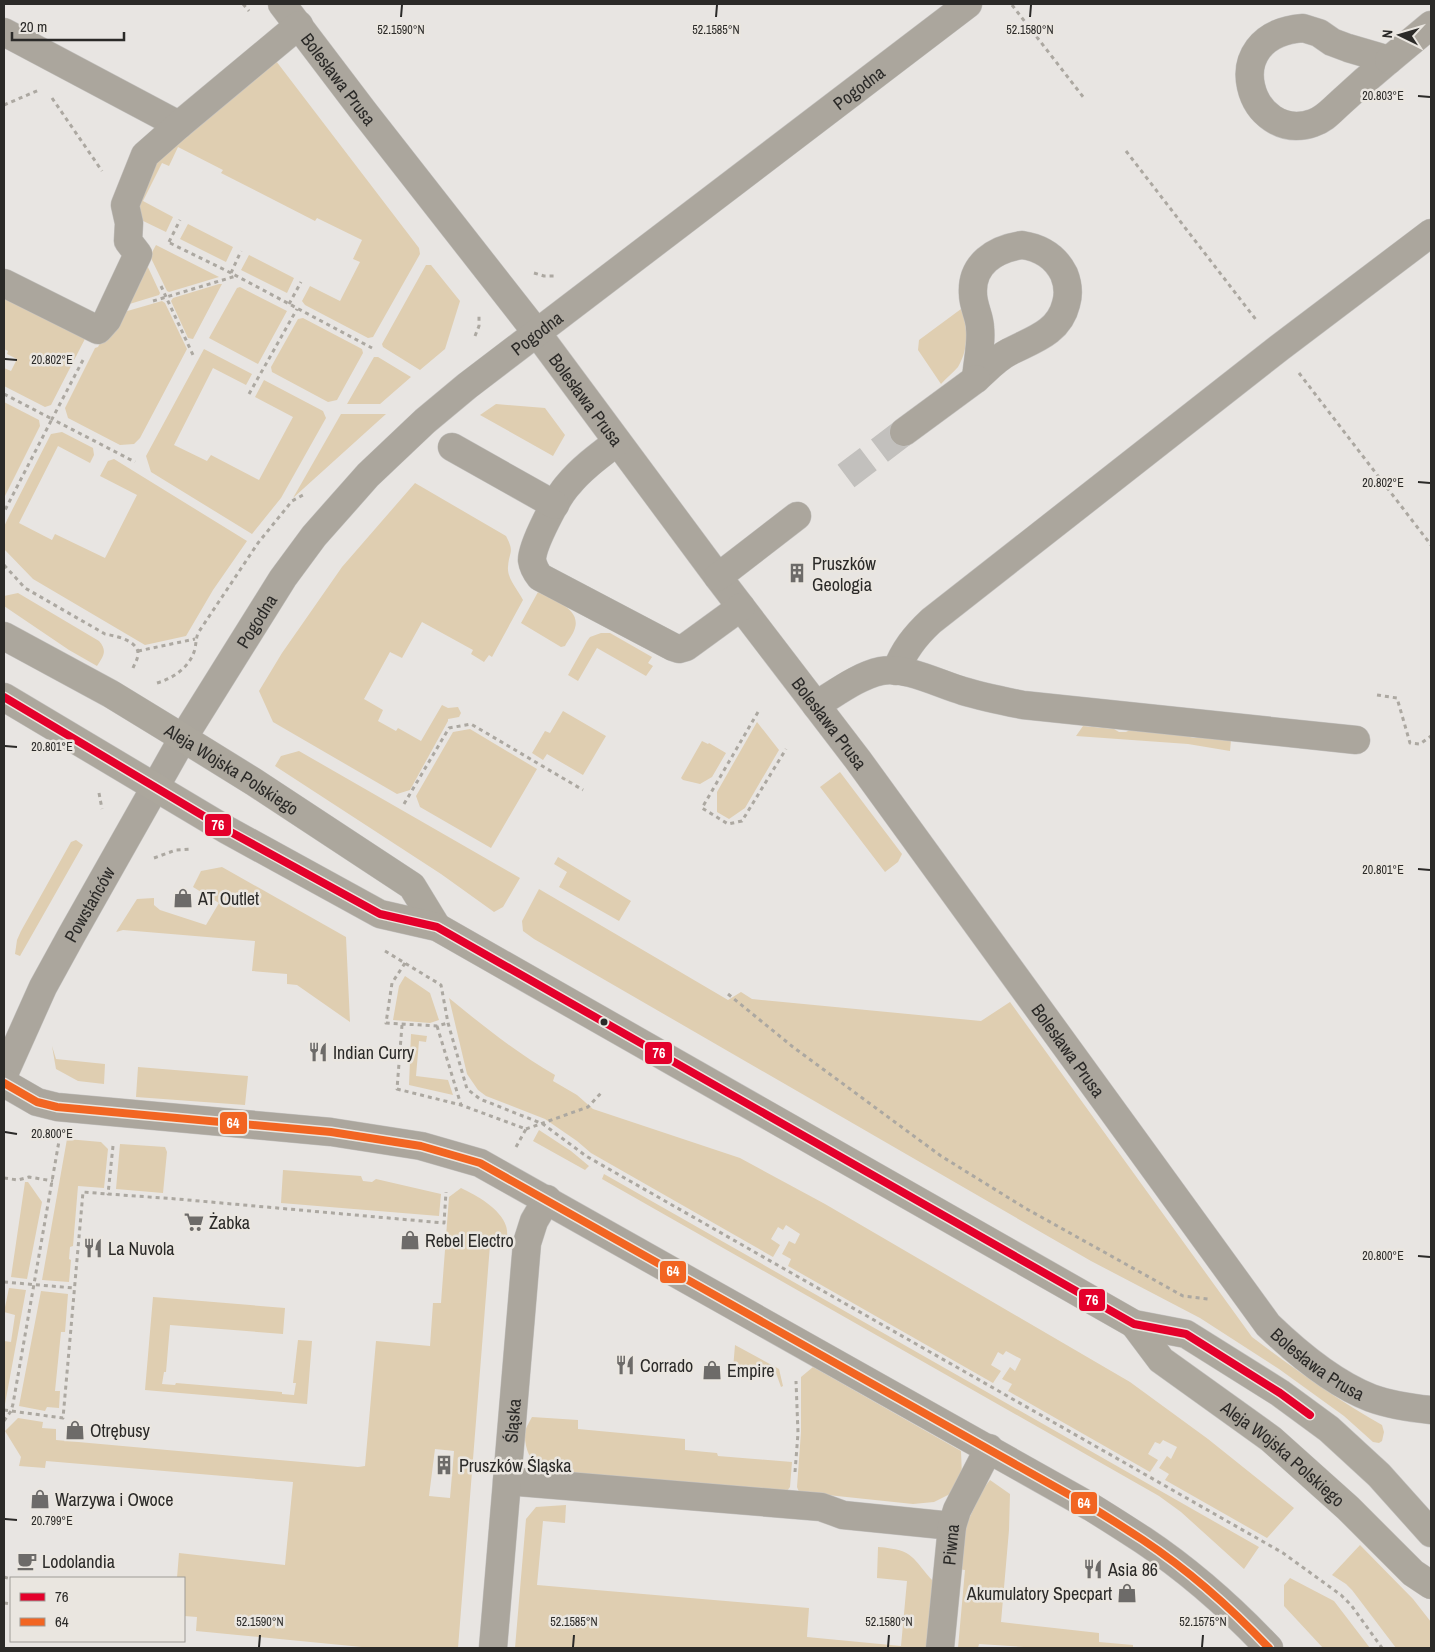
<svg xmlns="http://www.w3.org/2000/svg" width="1435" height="1652" font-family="'Archivo Narrow',sans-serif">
<rect width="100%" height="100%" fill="#e8e5e2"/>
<path fill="#dfceb1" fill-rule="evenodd" d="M273 57 419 248 420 254 373 337 368 338 305 305 302 301 310 286 340 301 360 262 353 259 362 240 317 218 315 221 221 173 223 170 178 147 169 166 162 163 143 201 173 217 166 232 137 218 134 194 151 162Z
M188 224 233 247 226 262 180 239Z
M156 245 219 277 169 292 167 291 150 256Z
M249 255 294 278 287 293 241 270Z
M146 263 160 293 159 295 123 306Z
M426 265H431L460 301 445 349 420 370 383 347 382 344Z
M219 284H222L193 339 188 338 171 301 173 298Z
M240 287 287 311 258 364 209 338 237 288Z
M4 295 87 335 51 405 45 407 4 386V368L11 371 17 359 7 354 8 351 4 349Z
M162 301 165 303 187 349 140 438 134 444 120 445 68 418 65 408 95 348 98 347 113 317 117 314Z
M961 309C968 327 969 349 958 367 953 373 946 378 941 384L918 350 919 340Z
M303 318 362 349 363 353 337 400 328 402 272 372 271 367 298 319Z
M204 349 252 374 246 385 213 368 174 445 207 461 211 455 259 480 293 417 255 397 264 380 323 411 326 418 281 498 252 534 151 472 146 456Z
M374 357H378L411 377 380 404H347Z
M4 402 39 420 40 426 4 498Z
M496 404 545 408 565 435 553 456 480 415Z
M341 414H386L293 498Z
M62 432 93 448 94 455 90 463 58 446 19 523 52 540 55 534 105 558 137 495 100 476 108 461 114 459 247 541 213 590 186 636 145 645 33 579 4 549V527L7 520 51 434Z
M415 483 506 536C515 553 509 551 508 567 507 579 518 590 523 600L492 657 489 655 484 662 471 654 473 650 422 622 402 658 390 652 364 699 383 710 378 721 396 731 398 728 421 741 442 705 448 708 458 707 461 713 459 717 448 719V721L410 790 397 794 273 722 259 691 282 653 342 567Z
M538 592C551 599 581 608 575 628 573 635 568 640 565 646L561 647 521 623Z
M18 593 99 641C108 651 103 657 97 666L69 650 4 606V596Z
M601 633H610L652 657 648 663 653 666 646 676 597 648 578 681 568 675 587 641 590 637Z
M563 711 606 736 583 775 547 754 543 760 532 753 545 731 550 733Z
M757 722 779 750 745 808 729 819 717 812V792Z
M1083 726 1114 729 1119 732H1126L1130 730 1186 735C1194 740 1198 737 1206 737 1214 737 1223 739 1231 740L1230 751 1188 744 1076 736Z
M470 729 537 769 491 848 420 807 416 796 453 732Z
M702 741 708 744 709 743 726 753 712 777 700 784 683 780 681 778Z
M299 751 520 878 503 907 494 912 441 874 275 766 281 756Z
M840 772 902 854 898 862 885 872 820 787Z
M76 840 83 845 20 956 15 954 17 940 21 931 71 842Z
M558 857 631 901 619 921 559 887 567 872 554 864Z
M222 867 346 937 350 1022 297 985 287 984V974L252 971 255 941 123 930 116 932 137 899 154 898V905L160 910 206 925 219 903 193 887 201 871Z
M539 889 728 1000 741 992 752 999 981 1021 1010 1002 1252 1337C1294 1369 1336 1399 1382 1425L1384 1432 1382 1441 1379 1443 1373 1442 1344 1416 1279 1369 1200 1318 1091 1261 534 939 523 931 522 921Z
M405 976 430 993 439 1020 430 1023 393 1020 399 986Z
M449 998C483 1026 517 1053 555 1075L553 1081 577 1095 593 1109 740 1158 825 1204 1130 1382 1208 1439 1294 1508 1267 1538 1165 1480 1169 1474 1159 1468 1167 1456 1171 1459 1177 1447 1163 1440 1160 1444 1155 1442 1148 1454 1158 1460 1150 1472 1008 1391 1012 1384 1002 1379 1010 1367 1015 1371 1021 1359 1006 1351 1003 1355 998 1352 991 1365 1001 1371 993 1383 788 1266 791 1259 782 1254 789 1241 795 1244 800 1234 786 1225 783 1230 778 1227 771 1239 780 1245 773 1257 591 1153 577 1141 545 1119 486 1096 478 1090 467 1074Z
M411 1034 427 1036 426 1042 419 1041 416 1076 448 1080 453 1095 409 1085Z
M52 1046 56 1059 105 1064 104 1084 78 1081 56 1069Z
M138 1067 248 1076 245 1105 136 1097Z
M539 1130 571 1151 589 1166 585 1170 533 1141Z
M67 1139 101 1142 108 1149 104 1188 78 1186 73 1246 70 1247 69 1259 71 1260 69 1282 42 1280Z
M120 1144 165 1147 167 1152 163 1193 116 1189Z
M283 1170 361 1176 363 1181 372 1182 376 1179 441 1194 439 1216 281 1203Z
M604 1174 1259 1547 1244 1569 1181 1512 1159 1496 602 1179Z
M25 1182H28L42 1202 27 1279 11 1277Z
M461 1188C476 1195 501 1209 506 1226 508 1232 507 1240 507 1246L490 1245 458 1648H372L196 1631 197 1617 184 1616V1578H177L179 1553 285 1565 293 1482 46 1461 45 1468 19 1466 21 1457 5 1431 18 1418 43 1422 42 1428 56 1429V1440L358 1467 365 1466 376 1341 430 1346 433 1303H441L449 1197ZM435 1449 454 1451 450 1498 429 1496Z
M9 1288 26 1290 5 1404H4V1341L11 1342 15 1315 4 1312Z
M41 1291 68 1294 65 1332H61L55 1391H60L59 1408 47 1407 45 1411 19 1406Z
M153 1297 285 1308 283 1334 170 1325 166 1372H164L162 1384 175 1385 176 1383 282 1392V1394L294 1395 296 1383H293L298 1340 312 1341 307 1404 145 1390Z
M735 1345 779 1369 783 1386 781 1387 776 1373 733 1369Z
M813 1367 961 1451 962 1477 952 1493 934 1502 913 1504 799 1492 797 1487 801 1432V1377Z
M532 1417 578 1420V1429L685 1439V1450L717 1453 718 1456 792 1462 790 1487 787 1491 543 1470C530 1463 524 1447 525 1432 526 1427 530 1421 532 1417Z
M990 1480 1010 1494 1009 1530 1001 1622 1099 1633V1642L1133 1645V1648H1040L979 1644 978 1648H958L965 1570 958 1569 963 1531 983 1489Z
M566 1505 565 1523 543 1521 537 1585 809 1608 807 1637 901 1646 907 1581 877 1578 878 1547C916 1550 911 1558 934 1582L928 1648H515L526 1519 536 1507Z
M1360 1545 1413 1599 1431 1622V1648H1396L1352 1590 1346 1584 1332 1575Z
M1290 1578 1334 1601 1370 1648H1323L1284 1606V1585Z"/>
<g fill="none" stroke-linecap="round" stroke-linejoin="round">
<path stroke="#c2c0bd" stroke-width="28" stroke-dasharray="28 14" stroke-linecap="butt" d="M846 476 904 432"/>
<defs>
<g id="minor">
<path id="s1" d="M282 4 364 112 537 333 718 577 858 760 1268 1325C1296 1352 1335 1384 1371 1398 1390 1405 1411 1408 1431 1410"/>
<path d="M1303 28 1319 33 1332 42 1348 48 1389 60C1372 74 1356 88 1340 103 1331 111 1325 119 1313 123 1250 145 1214 35 1303 28Z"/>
<path d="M4 32 179 125"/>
<path d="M1389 60 1431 25"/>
<path d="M1022 245C1041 248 1055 256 1064 274 1068 284 1069 294 1066 304 1059 333 1032 340 1009 352 997 358 986 370 976 379 977 363 982 344 980 328 980 317 973 306 973 294 971 264 995 249 1022 245Z"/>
<path d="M4 283 98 330 107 320 138 254 128 241 129 223 125 205 145 155 179 125 299 25"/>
<path d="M904 432 976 379"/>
<path d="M617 442C600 455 582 468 568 485 557 497 532 545 532 560 533 567 536 572 540 577L673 647 679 649 686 647 741 607"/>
<path d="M452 447 555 505"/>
<path d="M718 577 797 516"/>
<path d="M896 671C904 650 915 636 931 621L1279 348 1431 233"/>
<path d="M816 705C836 693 858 676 881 671 905 666 939 684 963 691 983 697 1003 701 1023 705L1356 740"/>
<path id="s2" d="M4 1074 43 987 71 936 183 738 283 578 314 536 368 475 425 421 467 386 968 4"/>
<path d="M4 1083 37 1102 57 1107 331 1132 421 1146 480 1163 1091 1507C1109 1518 1126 1529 1143 1540 1188 1570 1232 1609 1269 1648"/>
<path d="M507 1481 821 1507 843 1515 952 1526"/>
<path id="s3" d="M493 1648 527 1243 534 1221 547 1199"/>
<path id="s4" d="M940 1648 952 1526 957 1510 989 1448"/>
</g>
<g id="major">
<path id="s5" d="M4 636 111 694 183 738 254 782 412 886 437 927"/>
<path d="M4 697 227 830 380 914 437 927 1134 1324 1186 1334 1280 1393 1329 1429 1379 1475 1431 1533"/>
<path id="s6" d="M1134 1324 1161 1360 1271 1439 1348 1508 1413 1573 1431 1585"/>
</g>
</defs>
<use href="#minor" stroke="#c5c3c1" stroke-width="29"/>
<use href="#major" stroke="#c5c3c1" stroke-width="29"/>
<path stroke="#aca8a1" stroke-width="3" stroke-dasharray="4 4" stroke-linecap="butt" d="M243 4 249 11
M1012 5 1084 98
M52 98 102 171
M4 105 39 90
M1126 151 1257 321
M169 242 180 220
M170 243 231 273 372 348
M231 273 241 251
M534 273 544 276H554
M161 286 193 355
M153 301 236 276
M289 304 301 282
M475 336 479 326V316
M83 360 52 419 135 462
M1299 373 1431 545
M4 394 52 419 4 512
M249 394 297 309
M4 565 25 588 105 634C115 636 137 640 138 653 138 659 135 663 133 668
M138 651 195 639
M157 683C174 678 190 667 195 649 196 643 196 639 198 633L258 543 292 501 303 495
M1377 695 1397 698 1410 743 1420 744 1431 736
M758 712 702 808 728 824 742 821 786 749
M99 793 102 809
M404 804 449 728 471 724 583 790
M154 858 176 850 191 849
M385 951 441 985 448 1023 467 1089 480 1099 543 1124 586 1156 1283 1553 1341 1595 1351 1605 1382 1648
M405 963 392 983 386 1023 437 1026 448 1023
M728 994 793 1047 941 1156 1025 1208 1183 1296 1208 1299
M402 1025 397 1089 461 1105 526 1129 516 1147
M437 1026 461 1105
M526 1129 588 1107 601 1093
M113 1146 108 1194 177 1199 444 1223 446 1192
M4 1178 18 1180 29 1177 53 1181
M4 1282 74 1288
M4 1410 63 1418 83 1192 108 1194
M4 1421 11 1411 13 1404 59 1141
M795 1472 798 1433 796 1381
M4 1577 11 1579
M4 1603 11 1604"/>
<use href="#minor" stroke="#aba69d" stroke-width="28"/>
<use href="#major" stroke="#aca79d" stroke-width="28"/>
<defs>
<path id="bus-1" d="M4 697 227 830 380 914 437 927 1134 1324 1186 1334 1280 1393 1310 1415"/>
<path id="bus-2" d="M4 1083 37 1102 57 1107 331 1132 421 1146 480 1163 1091 1507C1109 1518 1126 1529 1143 1540 1188 1570 1232 1609 1269 1648"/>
</defs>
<use href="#bus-1" stroke="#eae6e0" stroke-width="11"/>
<use href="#bus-2" stroke="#eae6e0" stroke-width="11"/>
<use href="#bus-1" stroke="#e4002b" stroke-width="8"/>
<use href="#bus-2" stroke="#f26522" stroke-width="8"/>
</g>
<path fill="none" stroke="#2b2a28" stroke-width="2" d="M401 17 402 5M716 17 717 5M1030 17 1031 5M1418 96 1430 97M5 359 17 360M1418 482 1430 483M5 746 17 747M1418 869 1430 870M5 1132 17 1134M1418 1256 1430 1257M5 1519 17 1520M259 1647 260 1635M573 1647 574 1635M888 1647 889 1635M1202 1647 1203 1635"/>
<defs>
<symbol id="building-bare" viewBox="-9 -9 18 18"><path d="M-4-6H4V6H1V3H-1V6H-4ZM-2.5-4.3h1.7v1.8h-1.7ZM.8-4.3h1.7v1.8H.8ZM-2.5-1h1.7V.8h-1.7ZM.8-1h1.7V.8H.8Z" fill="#6d6b69" stroke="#eae6e0" stroke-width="2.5" paint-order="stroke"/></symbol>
<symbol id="shop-bare" viewBox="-9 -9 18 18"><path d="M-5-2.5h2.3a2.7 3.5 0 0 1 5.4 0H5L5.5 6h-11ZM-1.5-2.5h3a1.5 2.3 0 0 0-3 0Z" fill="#6d6b69" stroke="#eae6e0" stroke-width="2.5" paint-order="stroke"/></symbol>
<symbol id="restaurant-bare" viewBox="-9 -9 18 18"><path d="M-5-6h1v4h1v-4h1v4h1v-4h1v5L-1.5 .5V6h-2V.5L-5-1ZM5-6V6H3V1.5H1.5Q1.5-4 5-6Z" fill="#6d6b69" stroke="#eae6e0" stroke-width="2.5" paint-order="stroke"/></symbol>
<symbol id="supermarket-bare" viewBox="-9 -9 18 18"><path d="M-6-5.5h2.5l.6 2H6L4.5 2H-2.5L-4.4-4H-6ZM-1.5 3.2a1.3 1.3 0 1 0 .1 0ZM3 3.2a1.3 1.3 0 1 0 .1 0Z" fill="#6d6b69" stroke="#eae6e0" stroke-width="2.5" paint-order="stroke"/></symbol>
<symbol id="cafe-bare" viewBox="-9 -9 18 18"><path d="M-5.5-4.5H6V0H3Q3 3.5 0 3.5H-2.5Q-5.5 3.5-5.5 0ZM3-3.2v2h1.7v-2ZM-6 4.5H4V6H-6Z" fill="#6d6b69" stroke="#eae6e0" stroke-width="2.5" paint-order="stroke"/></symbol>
</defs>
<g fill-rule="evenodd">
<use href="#building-bare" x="783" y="559" width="28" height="28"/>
<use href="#shop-bare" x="169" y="884" width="28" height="28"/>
<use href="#restaurant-bare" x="304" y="1038" width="28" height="28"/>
<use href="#supermarket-bare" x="180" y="1208" width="28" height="28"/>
<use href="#shop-bare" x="396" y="1226" width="28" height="28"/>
<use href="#restaurant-bare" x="79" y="1234" width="28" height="28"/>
<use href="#restaurant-bare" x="611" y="1351" width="28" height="28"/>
<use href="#shop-bare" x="698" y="1356" width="28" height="28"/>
<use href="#shop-bare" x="61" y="1416" width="28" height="28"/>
<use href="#building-bare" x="430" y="1451" width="28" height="28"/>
<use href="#shop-bare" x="26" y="1485" width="28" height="28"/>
<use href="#cafe-bare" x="13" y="1547" width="28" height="28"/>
<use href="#restaurant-bare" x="1079" y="1555" width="28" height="28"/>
<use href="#shop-bare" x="1113" y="1579" width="28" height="28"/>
</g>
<circle fill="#2b2a28" stroke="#eae6e0" stroke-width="2" cx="604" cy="1022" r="4.5"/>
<g text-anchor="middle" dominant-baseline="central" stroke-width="5" stroke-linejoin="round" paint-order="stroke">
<g font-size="18" fill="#2b2a28" stroke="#eae6e0">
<text stroke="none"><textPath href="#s1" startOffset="94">Bolesława Prusa</textPath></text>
<text stroke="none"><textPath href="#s2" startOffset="1329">Pogodna</textPath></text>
<text stroke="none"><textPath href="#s2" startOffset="924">Pogodna</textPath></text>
<text stroke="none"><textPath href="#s1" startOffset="499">Bolesława Prusa</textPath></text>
<text stroke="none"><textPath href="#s2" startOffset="519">Pogodna</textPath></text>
<text stroke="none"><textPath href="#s1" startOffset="904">Bolesława Prusa</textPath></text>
<text stroke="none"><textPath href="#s5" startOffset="264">Aleja Wojska Polskiego</textPath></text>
<text stroke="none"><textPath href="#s2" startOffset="190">Powstańców</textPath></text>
<text stroke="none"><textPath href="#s1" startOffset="1309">Bolesława Prusa</textPath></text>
<text stroke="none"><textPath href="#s1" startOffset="1712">Bolesława Prusa</textPath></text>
<text stroke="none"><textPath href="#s3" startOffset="228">Śląska</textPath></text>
<text stroke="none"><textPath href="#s6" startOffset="199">Aleja Wojska Polskiego</textPath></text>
<text stroke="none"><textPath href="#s4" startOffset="104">Piwna</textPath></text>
</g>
<g font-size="18" fill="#2b2a28" stroke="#eae6e0" text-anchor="start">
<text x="812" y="563">Pruszków<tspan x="812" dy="21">Geologia</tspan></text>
<text x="198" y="898">AT Outlet</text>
<text x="333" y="1052">Indian Curry</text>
<text x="209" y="1222">Żabka</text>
<text x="425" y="1240">Rebel Electro</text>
<text x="108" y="1248">La Nuvola</text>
<text x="640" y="1365">Corrado</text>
<text x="727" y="1370">Empire</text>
<text x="90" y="1430">Otrębusy</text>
<text x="459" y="1465">Pruszków Śląska</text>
<text x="55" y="1499">Warzywa i Owoce</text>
<text x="42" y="1561">Lodolandia</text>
<text x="1108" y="1569">Asia 86</text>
<text x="1112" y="1593" text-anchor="end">Akumulatory Specpart</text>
</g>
</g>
<g font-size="12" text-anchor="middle" fill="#2b2a28" stroke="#eae6e0" stroke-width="5" stroke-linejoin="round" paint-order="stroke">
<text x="401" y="34">52.1590°N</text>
<text x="716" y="34">52.1585°N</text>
<text x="1030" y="34">52.1580°N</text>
<text x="1383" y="100">20.803°E</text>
<text x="52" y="364">20.802°E</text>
<text x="1383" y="487">20.802°E</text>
<text x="52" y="751">20.801°E</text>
<text x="1383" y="874">20.801°E</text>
<text x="52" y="1138">20.800°E</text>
<text x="1383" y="1260">20.800°E</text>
<text x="52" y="1525">20.799°E</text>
<text x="260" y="1626">52.1590°N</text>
<text x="574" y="1626">52.1585°N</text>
<text x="889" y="1626">52.1580°N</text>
<text x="1203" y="1626">52.1575°N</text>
</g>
<g stroke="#eae6e0" stroke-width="2">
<rect x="204" y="813" width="28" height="24" rx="5" fill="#e4002b"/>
<rect x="644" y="1041" width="29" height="24" rx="5" fill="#e4002b"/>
<rect x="219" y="1111" width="29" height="24" rx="5" fill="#f26522"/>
<rect x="659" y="1260" width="28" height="24" rx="5" fill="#f26522"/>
<rect x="1078" y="1288" width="28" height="24" rx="5" fill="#e4002b"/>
<rect x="1070" y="1491" width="28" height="24" rx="5" fill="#f26522"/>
</g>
<g font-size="14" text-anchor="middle" font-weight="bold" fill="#fff">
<text x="218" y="830">76</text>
<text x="659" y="1058">76</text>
<text x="233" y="1128">64</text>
<text x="673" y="1276">64</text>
<text x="1092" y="1305">76</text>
<text x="1084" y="1508">64</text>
</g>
<rect width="1435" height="1652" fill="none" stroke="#2b2a28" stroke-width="10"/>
<rect x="10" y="1577" width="175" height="65" fill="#eae6e0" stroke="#9e9b96"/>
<rect x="20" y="1593" width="25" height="8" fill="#e4002b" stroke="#9e9b96"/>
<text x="55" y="1602" font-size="15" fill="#2b2a28">76</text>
<rect x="20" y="1618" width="25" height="8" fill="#f26522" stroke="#9e9b96"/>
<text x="55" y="1627" font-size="15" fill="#2b2a28">64</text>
<g transform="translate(1400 35) rotate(275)" stroke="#eae6e0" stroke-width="4" paint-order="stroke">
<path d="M0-4L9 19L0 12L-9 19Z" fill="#2b2a28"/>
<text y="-8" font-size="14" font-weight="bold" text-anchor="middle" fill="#2b2a28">N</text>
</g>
<path d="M12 32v8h112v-8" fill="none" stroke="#2b2a28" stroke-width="2.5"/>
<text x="20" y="32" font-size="15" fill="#2b2a28" stroke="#eae6e0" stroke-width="4" paint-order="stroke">20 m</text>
</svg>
